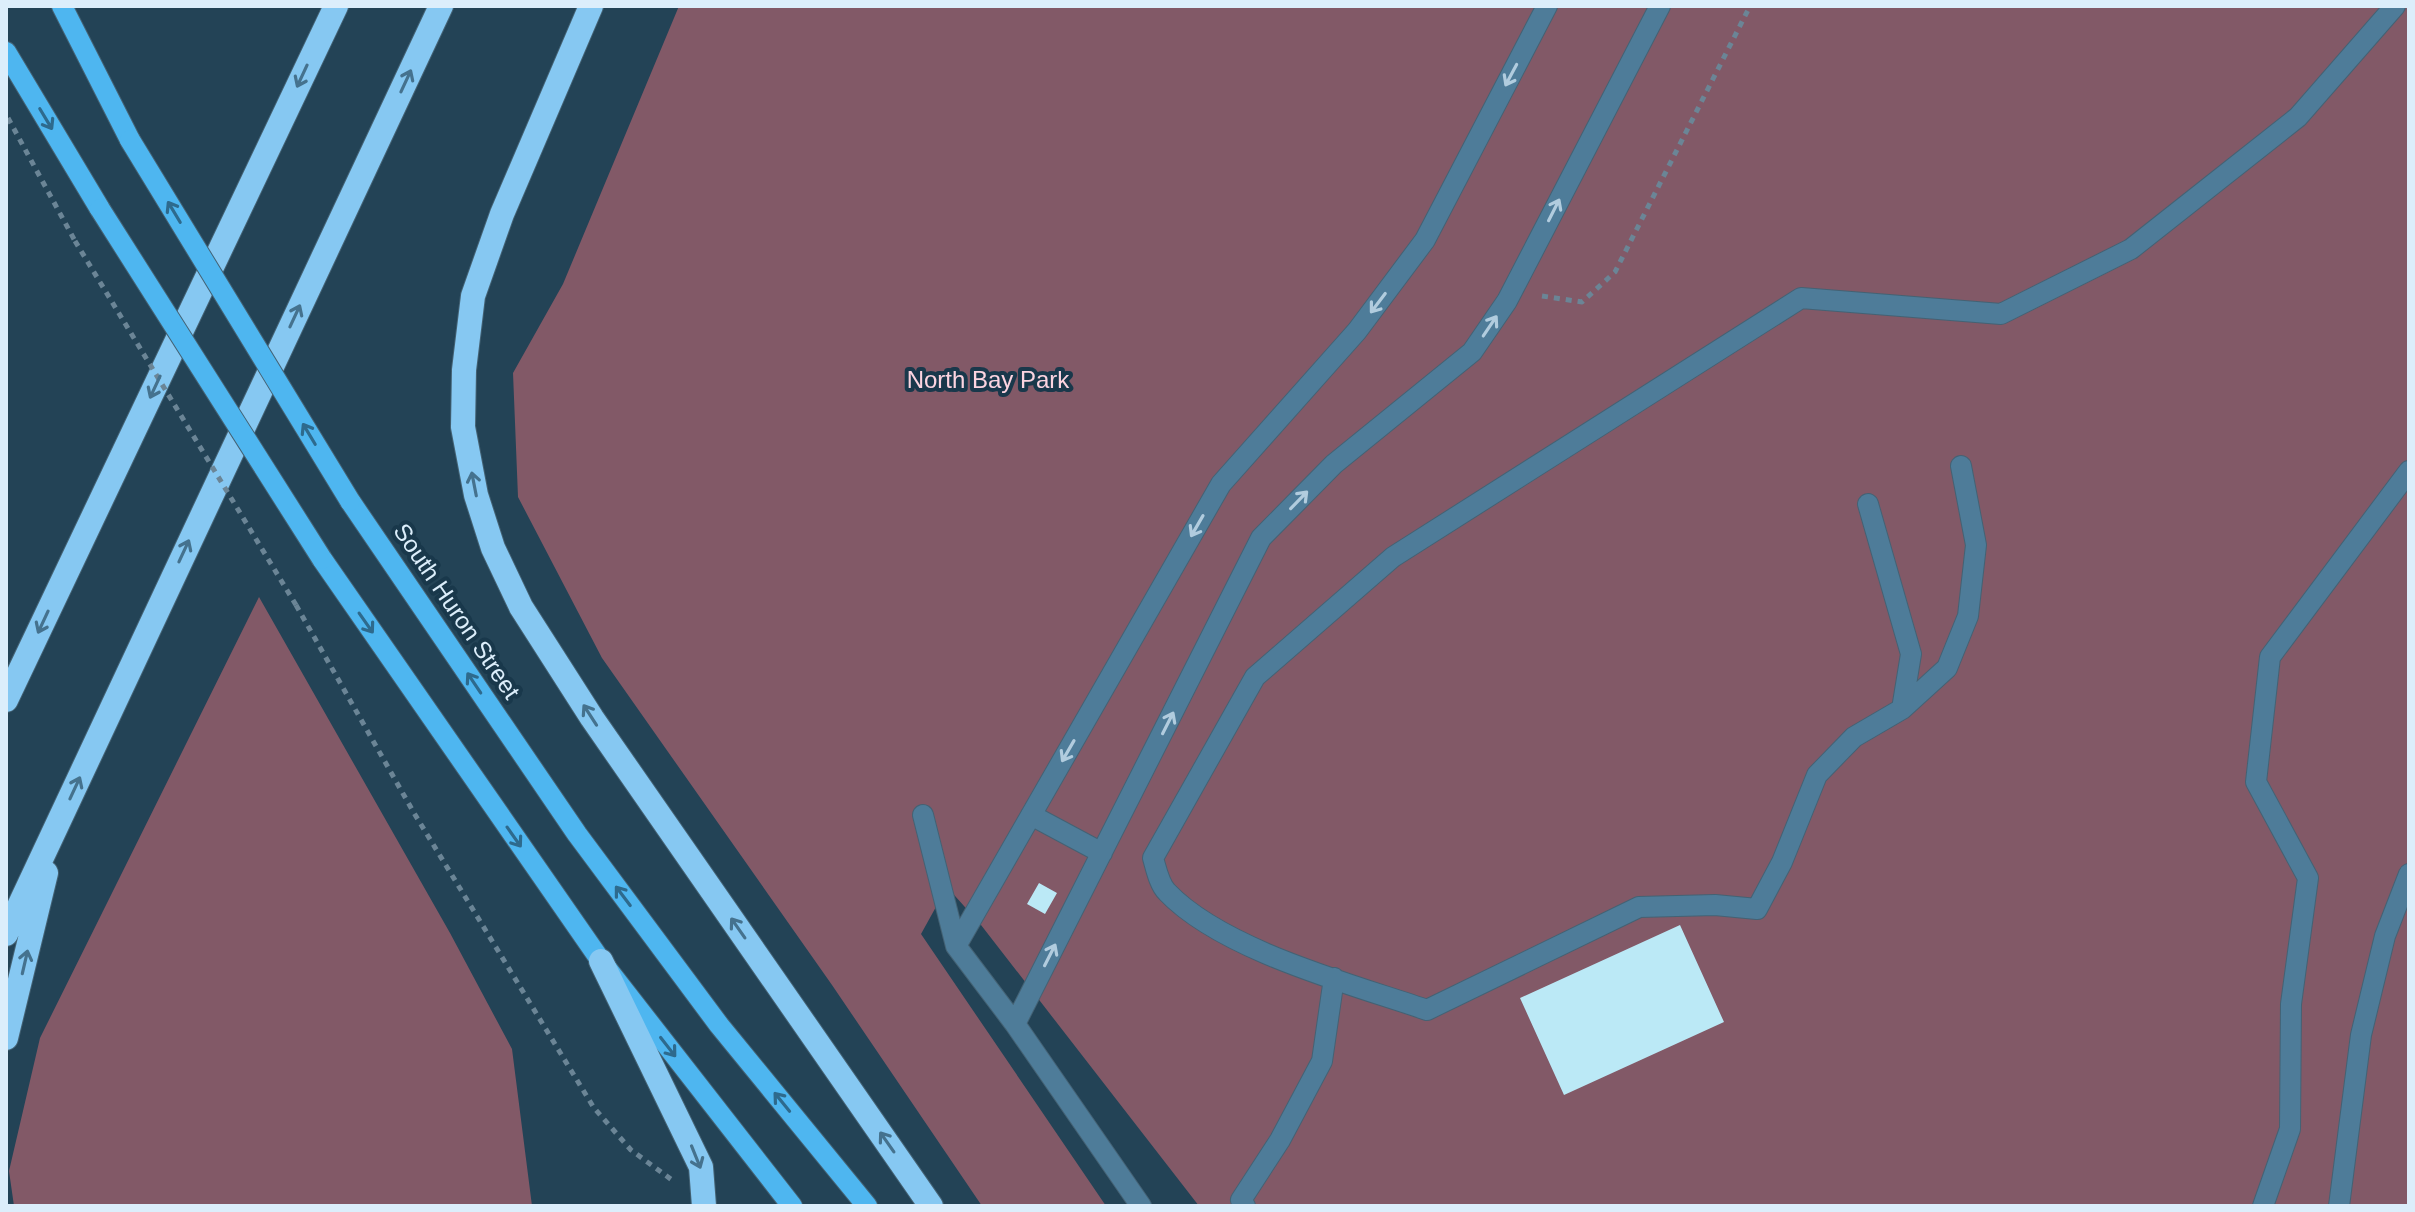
<svg xmlns="http://www.w3.org/2000/svg" width="2415" height="1212" font-family="Arial,sans-serif">
<rect width="100%" height="100%" fill="#234356"/>
<path fill="#825967" d="M679 6H2409V1206H1199L981 925 947 887 921 934 1106 1206H982L832 985 602 658 518 497 513 373 563 284Z
M259 597 450 933 512 1049 532 1206H14L9 1171 40 1038Z"/>
<path fill="#bbe9f6" d="M1039 883 1057 893 1045 914 1027 904Z
M1680 925 1724 1022 1564 1095 1520 998Z"/>
<g fill="none" stroke-linecap="round" stroke-linejoin="round">
<defs>
<path id="minor" d="M1961 466 1976 545 1968 616 1947 668 1902 709 1854 737 1817 775 1782 862 1757 909 1715 905 1639 907 1427 1010C1351 984 1222 950 1167 892 1159 884 1156 868 1153 858L1255 677 1393 557 1801 298 2001 314 2131 249 2298 117 2395 6
M1868 504 1911 654 1902 709
M923 815 956 946 1015 1024 1141 1206
M1031 815 1102 853
M956 946 1221 484 1357 331 1425 240 1547 6
M1015 1024 1261 538 1334 464 1472 352 1507 301 1660 6
M1245 1206 1241 1200 1280 1140 1322 1061 1334 978
M2263 1206 2290 1129 2291 1004 2308 878 2256 782 2270 657 2409 471
M2339 1206 2361 1035 2385 936 2409 874"/>
<path id="major" d="M62 6 130 140
M6 52 100 209
M350 501 577 834 719 1025 867 1206
M322 559 601 961 792 1206"/>
<path id="highway" d="M591 6 502 214 473 296 464 370 463 427 476 495 493 548 521 607 592 718 931 1206
M6 700 336 6
M6 934 441 6
M601 961 701 1167 704 1206
M6 1038 46 873"/>
</defs>
<use href="#minor" stroke="#446274" stroke-width="22"/>
<use href="#major" stroke="#446274" stroke-width="22"/>
<use href="#highway" stroke="#446274" stroke-width="26"/>
<path stroke="#6b8596" stroke-width="5" stroke-dasharray="6 6" stroke-linecap="butt" d="M8 118 75 241
M1542 296 1582 302 1615 272 1750 6
M296 605 414 813 594 1108 631 1150 672 1180"/>
<use href="#minor" stroke="#4e7c99" stroke-width="20"/>
<use href="#major" stroke="#4eb6f0" stroke-width="20"/>
<use href="#highway" stroke="#86c8f2" stroke-width="24"/>
<defs>
<path id="major-bridge" d="M130 140 350 501
M100 209 322 559"/>
</defs>
<use href="#major-bridge" stroke="#446274" stroke-width="22" stroke-linecap="butt"/>
<path stroke="#6b8596" stroke-width="5" stroke-dasharray="6 6" stroke-linecap="butt" d="M75 241 296 605"/>
<use href="#major-bridge" stroke="#4eb6f0" stroke-width="20"/>
</g>
<defs><path id="oneway-shaft" d="M-6 0H5M1.5-3L5.5 0L1.5 3" fill="none" stroke-width="1.6" stroke-linecap="round" stroke-linejoin="round" transform="scale(2)"/></defs>
<g stroke="#b1ccde">
<use href="#oneway-shaft" transform="translate(1511 75) rotate(118)"/>
<use href="#oneway-shaft" transform="translate(1554 210) rotate(-63)"/>
<use href="#oneway-shaft" transform="translate(1378 303) rotate(127)"/>
<use href="#oneway-shaft" transform="translate(1490 326) rotate(-56)"/>
<use href="#oneway-shaft" transform="translate(1299 500) rotate(-46)"/>
<use href="#oneway-shaft" transform="translate(1197 526) rotate(120)"/>
<use href="#oneway-shaft" transform="translate(1168 723) rotate(-63)"/>
<use href="#oneway-shaft" transform="translate(1068 751) rotate(120)"/>
<use href="#oneway-shaft" transform="translate(1050 955) rotate(-63)"/>
</g>
<g stroke="#45728e">
<use href="#oneway-shaft" transform="translate(302 76) rotate(115)"/>
<use href="#oneway-shaft" transform="translate(406 81) rotate(-65)"/>
<use href="#oneway-shaft" transform="translate(295 316) rotate(-65)"/>
<use href="#oneway-shaft" transform="translate(155 387) rotate(115)"/>
<use href="#oneway-shaft" transform="translate(474 484) rotate(-101)"/>
<use href="#oneway-shaft" transform="translate(184 551) rotate(-65)"/>
<use href="#oneway-shaft" transform="translate(43 622) rotate(115)"/>
<use href="#oneway-shaft" transform="translate(590 715) rotate(-123)"/>
<use href="#oneway-shaft" transform="translate(75 788) rotate(-65)"/>
<use href="#oneway-shaft" transform="translate(738 928) rotate(-125)"/>
<use href="#oneway-shaft" transform="translate(25 962) rotate(-77)"/>
<use href="#oneway-shaft" transform="translate(887 1142) rotate(-125)"/>
<use href="#oneway-shaft" transform="translate(696 1157) rotate(68)"/>
</g>
<g stroke="#2e6a8d">
<use href="#oneway-shaft" transform="translate(46 119) rotate(59)"/>
<use href="#oneway-shaft" transform="translate(174 212) rotate(-121)"/>
<use href="#oneway-shaft" transform="translate(309 434) rotate(-121)"/>
<use href="#oneway-shaft" transform="translate(366 623) rotate(55)"/>
<use href="#oneway-shaft" transform="translate(474 683) rotate(-124)"/>
<use href="#oneway-shaft" transform="translate(514 837) rotate(55)"/>
<use href="#oneway-shaft" transform="translate(623 896) rotate(-127)"/>
<use href="#oneway-shaft" transform="translate(668 1047) rotate(52)"/>
<use href="#oneway-shaft" transform="translate(782 1102) rotate(-129)"/>
</g>
<g text-anchor="middle" dominant-baseline="central" stroke-width="8" stroke-linejoin="round" paint-order="stroke">
<g font-size="24" fill="#fcd4e0" stroke="#19384b">
<text x="988" y="379">North Bay Park</text>
</g>
<g font-size="24" fill="#dceefb" stroke="#19384b">
<text transform="translate(457 611) rotate(56)">South Huron Street</text>
</g>
</g>
<rect width="2415" height="1212" fill="none" stroke="#dceefb" stroke-width="16"/>
</svg>
